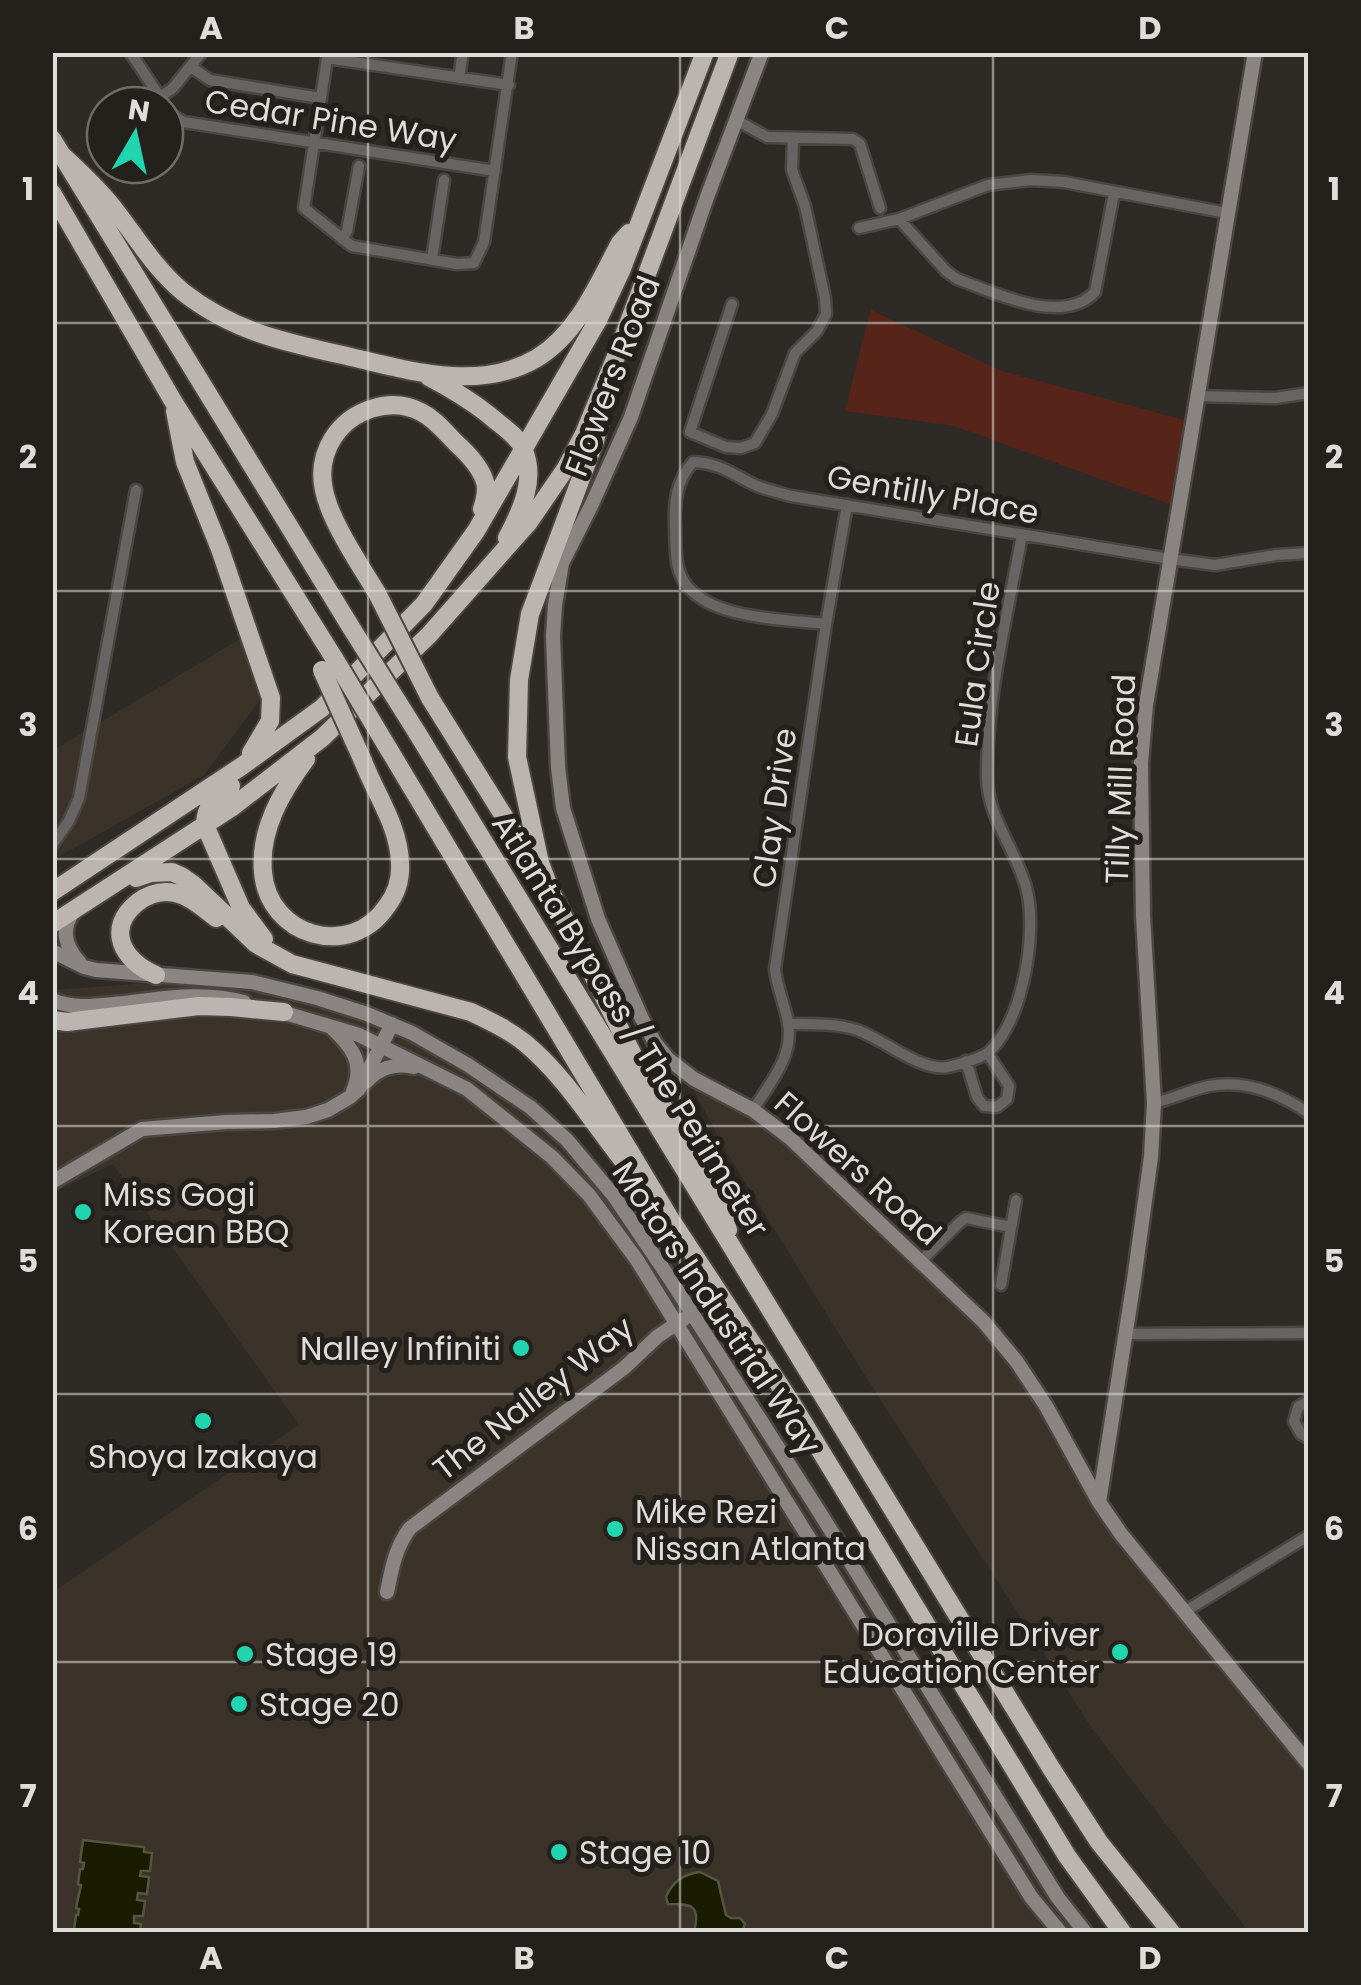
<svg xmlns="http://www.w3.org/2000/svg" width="1361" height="1985" font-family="Poppins,sans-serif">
<rect width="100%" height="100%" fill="#2e2a25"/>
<path fill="#3b3329" d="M255 630 262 697 204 775 53 860 52 751Z
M186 980 278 986 410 1022 567 1128 667 1241 823 1516 1081 1932H53V1592L299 1425 113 1164 53 1193V990Z
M693 1089 744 1110 964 1303 1050 1403 1105 1514 1205 1653 1308 1764V1932H1249L1091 1727 857 1363 727 1153Z"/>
<path fill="#57241a" d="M871 308 875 312 1002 371 1192 422 1178 507 954 426 845 411Z"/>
<path fill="#1a1c00" stroke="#555641" stroke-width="2.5" d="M83 1840 144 1847V1852L152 1853 150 1871H141L140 1876 149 1877 147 1894 138 1893 137 1900 145 1901 143 1916H134V1923L141 1924 140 1932H76L74 1930 76 1915H78L79 1909 76 1908 81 1885 78 1884 80 1869H83L84 1863 80 1862Z
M700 1872 718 1881 726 1915 731 1918H740L745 1924 742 1932H694C701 1905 692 1904 668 1904L666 1897C672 1882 684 1874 700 1872Z"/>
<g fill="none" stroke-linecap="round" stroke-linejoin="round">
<defs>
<path id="street" d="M130 52 160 97 173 88 202 52
M328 52 304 208 352 246 457 264 474 263 484 242 512 52
M327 58 509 85
M191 67 210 80 320 98
M459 78 463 52
M165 106 170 114 184 122 495 171
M736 120 767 137 853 139 860 144 880 208
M899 219 946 271 957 279C994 292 1062 327 1095 292L1114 193
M859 228 899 219 988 185 1031 180 1064 182 1227 213
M342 239 347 231 359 166
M432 259 444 180
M732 304 690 432 726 447 741 448 755 443 772 414 795 353 817 331 826 314 825 298 805 206 792 170 793 138
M1197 396 1276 398 1308 393
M826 624C785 619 706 620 683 580 674 564 676 544 675 527 674 502 676 481 693 462 721 463 733 475 757 486 768 490 780 493 791 496L1170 559 1215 565 1276 555 1308 553
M52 845 69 821 79 798 136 490
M788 1024C811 1024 835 1023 857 1030 883 1039 921 1072 948 1067 960 1064 981 1059 990 1051 1023 1018 1037 935 1027 891 1018 852 987 818 987 777 986 699 1008 612 1022 535
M966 1061 977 1097 984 1106 997 1107 1007 1099 1009 1086 988 1054
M1154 1103C1172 1099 1190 1090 1209 1086 1245 1079 1279 1093 1308 1113
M753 1110C770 1083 794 1056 788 1023 785 1004 777 989 775 969L826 624 847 505
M922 1260 960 1222 966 1218 1011 1227
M1001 1285 1016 1200
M1124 1334 1308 1333
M1308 1401 1298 1407 1294 1421 1301 1434 1308 1438
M1184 1612 1308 1536"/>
<path id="secondary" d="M762 52 707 197 631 417 591 506 562 563 555 605 553 636 558 767 563 808 598 919 642 1019 655 1043 668 1059 694 1079 753 1110 790 1138 984 1322 1017 1362 1046 1406 1099 1502 1121 1534 1308 1763
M74 911C60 929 65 947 80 963
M52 951 84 967 96 970 252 982 317 998 367 1014 412 1033 468 1065 530 1107 567 1140 614 1196 670 1279 820 1513 1058 1898 1085 1932
M52 1000C76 1010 99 1005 124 1003 164 998 204 991 244 1002
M275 1010 359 1035 467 1089 552 1157 589 1195 637 1260 1031 1897 1060 1932
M332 1028C352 1047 365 1063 353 1091
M366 1082C380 1067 395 1063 414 1067
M52 1182 142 1129 226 1122 274 1121 306 1117 328 1110 350 1097 359 1089 392 1024
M1099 1502 1134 1280 1151 1157 1154 1103 1143 916 1142 844 1141 763 1146 705 1255 52
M387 1592C392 1568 395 1548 410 1528L624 1368 658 1336 684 1319"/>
<path id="highway" d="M52 139 352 629
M62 155C81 173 100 190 115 210 137 238 155 269 183 292 235 333 289 343 351 357 410 371 480 392 537 358 578 333 598 284 620 243L629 233
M52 193 173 401 334 658
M429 377C450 388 470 400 489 415 500 425 517 435 523 448 537 479 521 511 507 538
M175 411 185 462 220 549 271 698 270 721 251 753
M600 419 595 441 530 614 519 680 517 757 540 863 551 892 638 1065 722 1205 728 1230
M377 593C360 565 330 521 324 490 320 472 323 454 333 438 351 410 390 396 421 412 435 419 445 432 456 443 466 452 479 466 484 479 488 488 485 500 482 509
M430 698 535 866
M416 731 1051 1768 1099 1842 1171 1932
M388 748 669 1217 792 1404 1067 1856 1122 1932
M306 759C282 791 259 830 263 872 268 936 350 961 387 906 397 893 401 879 400 863 399 826 376 795 363 761
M231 786C216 797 205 805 205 825L241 908 264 939
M136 878 151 873 172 872 181 876 194 885 256 944 292 964 471 1012C490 1021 509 1030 525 1043 565 1076 593 1123 625 1163
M52 892 242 766 322 708 424 604 476 531 598 320 621 271 705 52
M52 924 231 808 322 738 429 635 529 522 566 468 584 434 617 354 730 52
M156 975C122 961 105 928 138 902 149 894 161 890 175 893 190 896 204 909 216 918
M52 1020 67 1022 199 1006 231 1007 284 1012"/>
</defs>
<use href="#street" stroke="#4a4742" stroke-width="15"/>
<use href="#secondary" stroke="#4a4742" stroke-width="19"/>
<use href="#highway" stroke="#4a4742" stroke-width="22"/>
<use href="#street" stroke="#676463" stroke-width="10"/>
<use href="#secondary" stroke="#8a8582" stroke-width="14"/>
<use href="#highway" stroke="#bcb4b0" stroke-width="18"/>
<defs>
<path id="highway-bridge" d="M377 593 430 698
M352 629 416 731
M334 658 388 748
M322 670 363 761"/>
</defs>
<use href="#highway-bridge" stroke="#4a4742" stroke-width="22" stroke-linecap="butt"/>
<use href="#highway-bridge" stroke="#bcb4b0" stroke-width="18"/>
</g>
<path fill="none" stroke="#dfddd9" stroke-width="2.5" stroke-opacity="0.55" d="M368 52V1932M680 52V1932M993 52V1932M52 323H1308M52 591H1308M52 859H1308M52 1126H1308M52 1394H1308M52 1662H1308"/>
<g fill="#21d5af" stroke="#24201c" stroke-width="4">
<circle cx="83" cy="1212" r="10"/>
<circle cx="521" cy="1348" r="10"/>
<circle cx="203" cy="1421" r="10"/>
<circle cx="615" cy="1529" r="10"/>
<circle cx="1120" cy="1652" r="10"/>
<circle cx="245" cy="1654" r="10"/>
<circle cx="239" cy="1704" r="10"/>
<circle cx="559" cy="1852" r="10"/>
</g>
<g text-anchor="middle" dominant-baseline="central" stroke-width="10" stroke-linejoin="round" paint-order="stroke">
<g font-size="32" fill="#dfddd9" stroke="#24201c">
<text transform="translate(331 120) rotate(9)">Cedar Pine Way</text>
<text transform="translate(612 376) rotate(-69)">Flowers Road</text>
<text transform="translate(933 494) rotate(10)">Gentilly Place</text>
<text transform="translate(977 664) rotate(-82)">Eula Circle</text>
<text transform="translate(1120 779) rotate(-88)">Tilly Mill Road</text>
<text transform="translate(774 808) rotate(-82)">Clay Drive</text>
<text transform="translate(631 1025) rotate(58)">Atlanta Bypass / The Perimeter</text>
<text transform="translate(858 1168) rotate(42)">Flowers Road</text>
<text transform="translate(717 1308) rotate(56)">Motors Industrial Way</text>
<text transform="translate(533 1398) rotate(-38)">The Nalley Way</text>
</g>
<g font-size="32" fill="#dfddd9" stroke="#24201c" text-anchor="start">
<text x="103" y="1194">Miss Gogi<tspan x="103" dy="37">Korean BBQ</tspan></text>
<text x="501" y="1348" text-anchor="end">Nalley Infiniti</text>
<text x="203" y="1456" text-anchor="middle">Shoya Izakaya</text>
<text x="635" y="1511">Mike Rezi<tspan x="635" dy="37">Nissan Atlanta</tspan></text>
<text x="1100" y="1634" text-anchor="end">Doraville Driver<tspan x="1100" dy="37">Education Center</tspan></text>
<text x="265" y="1654">Stage 19</text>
<text x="259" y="1704">Stage 20</text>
<text x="579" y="1852">Stage 10</text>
</g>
</g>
<rect width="1361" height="1985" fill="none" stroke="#24201c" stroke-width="110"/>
<g transform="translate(135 135) rotate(9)"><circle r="48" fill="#24201c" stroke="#6f6c68" stroke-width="2.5"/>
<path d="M0-8L18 38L0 25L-18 38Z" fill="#21d5af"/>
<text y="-15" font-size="28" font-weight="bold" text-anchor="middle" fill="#dfddd9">N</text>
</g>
<rect x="55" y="55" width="1251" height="1875" fill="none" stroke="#dfddd9" stroke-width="4"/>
<g font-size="32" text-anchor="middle" font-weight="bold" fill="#dfddd9">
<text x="211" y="39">A</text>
<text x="524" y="39">B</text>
<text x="837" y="39">C</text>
<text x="1150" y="39">D</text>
<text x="28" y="200">1</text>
<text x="1334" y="200">1</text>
<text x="28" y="468">2</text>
<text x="1334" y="468">2</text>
<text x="28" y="736">3</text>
<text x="1334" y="736">3</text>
<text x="28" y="1004">4</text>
<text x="1334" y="1004">4</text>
<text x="28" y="1272">5</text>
<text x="1334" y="1272">5</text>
<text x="28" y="1540">6</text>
<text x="1334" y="1540">6</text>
<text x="28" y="1807">7</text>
<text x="1334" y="1807">7</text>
<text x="211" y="1969">A</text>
<text x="524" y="1969">B</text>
<text x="837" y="1969">C</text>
<text x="1150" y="1969">D</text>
</g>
</svg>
